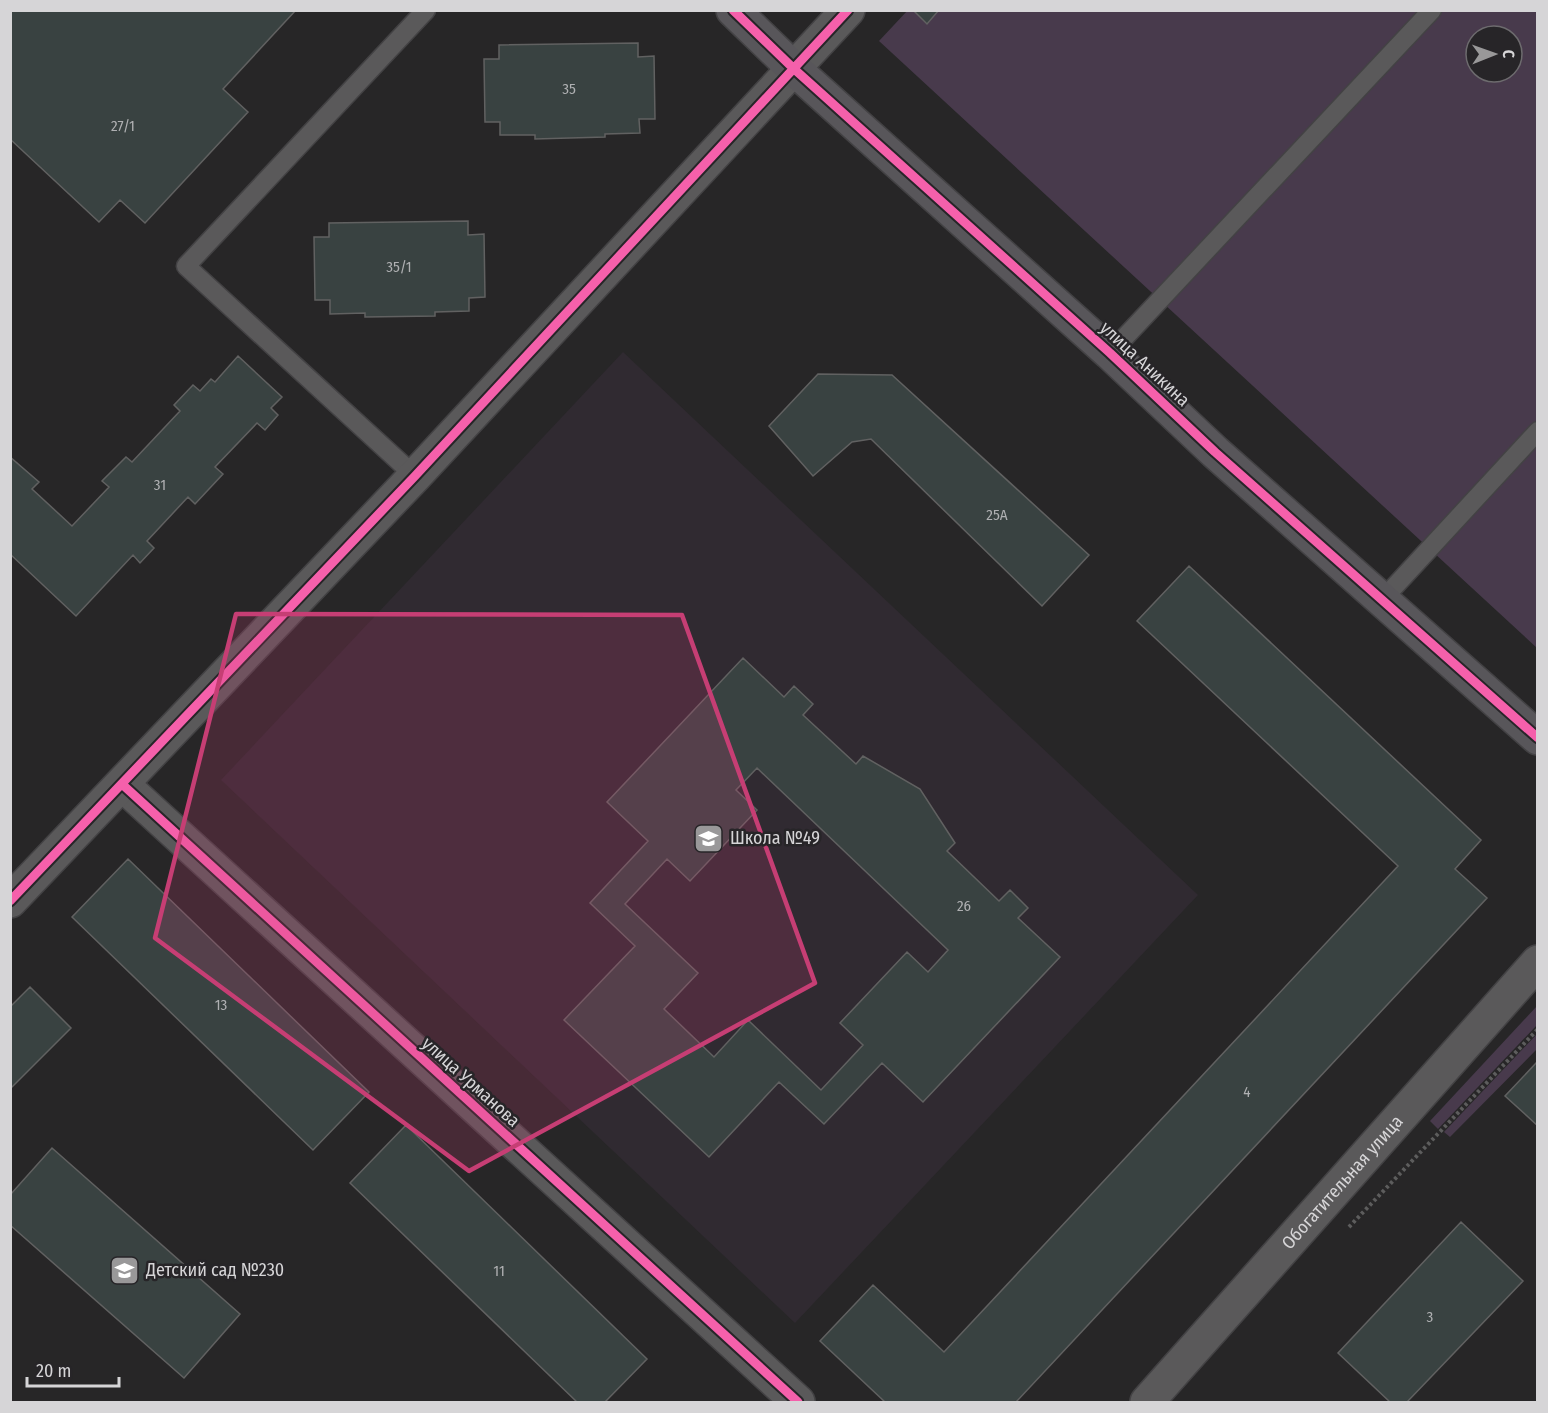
<svg xmlns="http://www.w3.org/2000/svg" width="1548" height="1413" font-family="'Fira Sans Condensed',sans-serif">
<rect width="100%" height="100%" fill="#272627"/>
<path fill="#302a31" d="M623 352 1198 895 795 1323 221 780Z"/>
<path fill="#483a4c" fill-rule="evenodd" d="M908 10 1537 11V648L879 41ZM1476 36H1512V72H1476Z
M1537 1006V1025L1438 1129 1430 1121Z
M1537 1034V1049L1450 1137 1444 1132Z"/>
<path fill="#394241" stroke="#616161" stroke-width="1.5" fill-rule="evenodd" d="M10 10H296L223 89 248 112 145 223 120 200 99 222 10 139Z
M913 10H939L927 24Z
M638 43V57L654 56 655 119H639L640 133 605 134V137L535 139V135H500V122H485L484 59H499V45Z
M468 221V235L484 234 485 297 469 298V311L435 312V316L365 317V313L330 314V300H315L314 237H329V223Z
M238 356 282 397 271 408 278 415 265 430 257 423 215 467 223 474 195 504 188 497 147 541 154 548 140 563 133 555 76 616 10 554V457L39 482 32 489 72 526 109 487 102 481 126 457 132 462 180 411 174 405 193 385 200 391 211 379 215 382Z
M818 374 892 375 1089 555 1042 606 871 439 852 442 813 476 769 426Z
M1189 566 1481 840 1455 869 1487 898 1016 1402H885L820 1341 873 1285 944 1352 1398 866 1137 621Z
M743 658 784 697 794 686 813 704 803 715 856 764 863 756 920 789 955 843 947 851 999 901 1010 890 1028 908 1018 918 1060 957 923 1102 882 1063 824 1124 779 1082 709 1157 564 1020 635 946 590 903 648 841 607 802ZM757 768 948 950 928 972 907 952 840 1023 863 1045 821 1090 748 1020 714 1057 664 1009 698 973 625 904 667 859 690 881 757 810 736 790Z
M128 859 369 1092 313 1150 72 917Z
M30 987 71 1028 10 1089V1007Z
M1538 1061V1126L1505 1096Z
M406 1125 647 1359 605 1402H577L350 1183Z
M52 1148 240 1314 184 1378 10 1225V1195Z
M1461 1222 1523 1281 1407 1402H1390L1338 1353Z"/>
<g fill="none" stroke-linecap="round" stroke-linejoin="round">
<defs>
<path id="lane" d="M1110 353 1432 10
M415 476 186 266 426 10
M1383 599 1538 431"/>
<g id="street">
<path d="M123 785 798 1402"/>
<path d="M10 901 415 476 848 10"/>
<path id="s1" d="M1147 1402 1538 962"/>
</g>
<path id="secondary" d="M733 10 793 68 1110 353 1215 452 1538 738"/>
</defs>
<use href="#lane" stroke="#434244" stroke-width="21"/>
<use href="#street" stroke="#434244" stroke-width="36"/>
<use href="#secondary" stroke="#434244" stroke-width="36"/>
<path stroke="#5d5d5d" stroke-width="4" stroke-dasharray="3 3" stroke-linecap="butt" d="M1349 1227 1538 1029"/>
<use href="#lane" stroke="#5a595a" stroke-width="18"/>
<use href="#street" stroke="#5a595a" stroke-width="33"/>
<use href="#secondary" stroke="#58565a" stroke-width="33"/>
<defs>
<path id="cycleway" d="M733 10 793 68 1110 353 1215 452 1538 738
M123 785 798 1402
M10 901 415 476 848 10"/>
</defs>
<use href="#cycleway" stroke="#272528" stroke-width="13"/>
<use href="#cycleway" stroke="#f560ab" stroke-width="9"/>
</g>
<path fill="#c63e74" fill-opacity="0.2" stroke="#c63e74" stroke-width="4.5" stroke-linejoin="round" d="M236 614 682 615 815 983 469 1171 155 938Z"/>
<defs>
<symbol id="school-square" viewBox="-11 -11 22 22"><rect x="-9" y="-9" width="18" height="18" rx="4" fill="#999899" stroke="#272528"/><path d="M0-5L7-2L0 1L-7-2ZM-4 1L0 2.5L4 1V4Q0 6-4 4Z" fill="#fff"/></symbol>
</defs>
<g fill-rule="evenodd">
<use href="#school-square" x="692" y="822" width="33" height="33"/>
<use href="#school-square" x="108" y="1254" width="33" height="33"/>
</g>
<g text-anchor="middle" dominant-baseline="central" stroke-width="5" stroke-linejoin="round" paint-order="stroke">
<g font-size="15" fill="#afb0b2">
<text x="569" y="89">35</text>
<text x="123" y="126">27/1</text>
<text x="399" y="267">35/1</text>
<text x="160" y="485">31</text>
<text x="997" y="515">25А</text>
<text x="964" y="906">26</text>
<text x="221" y="1005">13</text>
<text x="1247" y="1092">4</text>
<text x="499" y="1271">11</text>
<text x="1430" y="1317">3</text>
</g>
<g font-size="18" fill="#d6d5d7" stroke="#272528">
<text transform="translate(1145 364) rotate(43)">улица Аникина</text>
<text transform="translate(471 1082) rotate(42)">улица Урманова</text>
<text stroke="none"><textPath href="#s1" startOffset="294">Обогатительная улица</textPath></text>
</g>
<g font-size="18" fill="#d6d5d7" stroke="#272528" text-anchor="start">
<text x="730" y="838">Школа №49</text>
<text x="146" y="1270">Детский сад №230</text>
</g>
</g>
<rect width="1548" height="1413" fill="none" stroke="#d6d5d7" stroke-width="24"/>
<g transform="translate(1494 54) rotate(89)"><circle r="28" fill="#272528" stroke="#6d6b6e" stroke-width="1.5"/>
<path d="M0-4.5L10 22L0 15L-10 22Z" fill="#999899"/>
<text y="-9" font-size="16" font-weight="bold" text-anchor="middle" fill="#d6d5d7">С</text>
</g>
<path d="M27 1377v9h92v-9" fill="none" stroke="#d6d5d7" stroke-width="3"/>
<text x="36" y="1377" font-size="18" fill="#d6d5d7" stroke="#272528" stroke-width="4.5" paint-order="stroke">20 m</text>
</svg>
